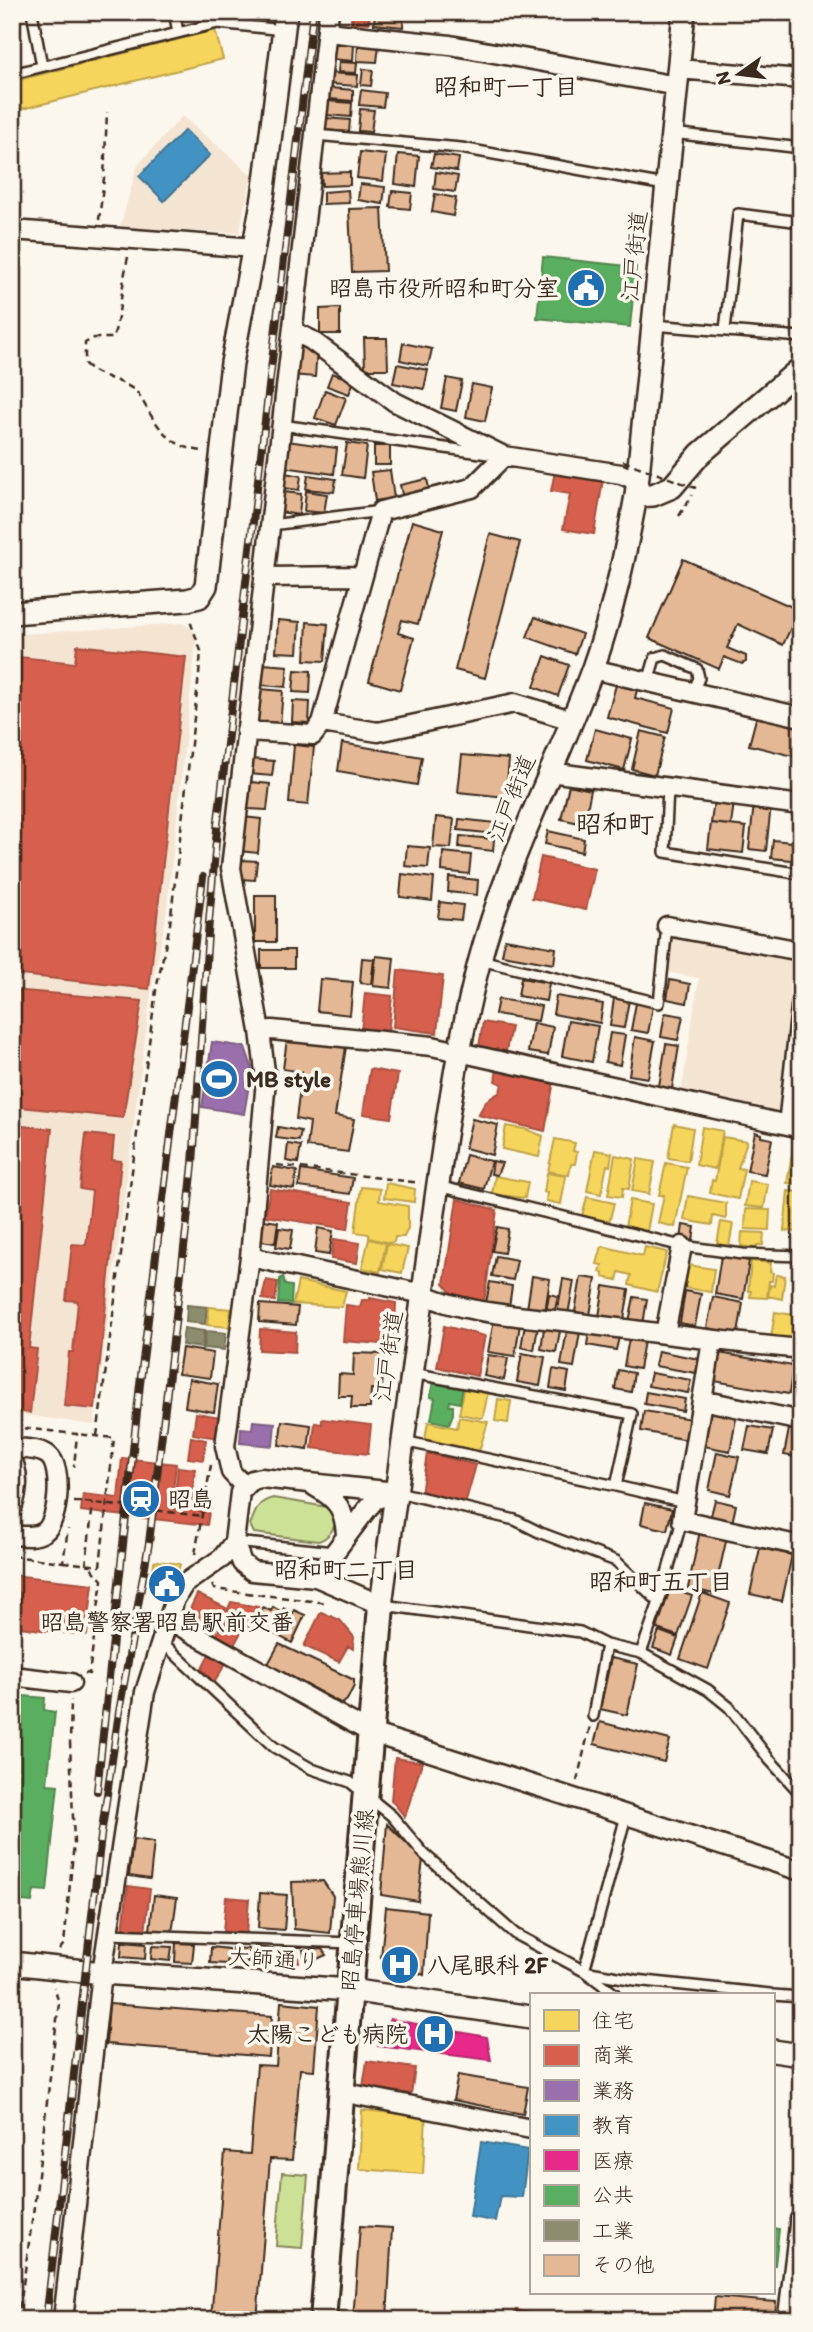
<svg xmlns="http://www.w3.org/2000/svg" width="813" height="2332" font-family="Itim,'Klee One',sans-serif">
<rect width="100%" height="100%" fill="#fbf7ec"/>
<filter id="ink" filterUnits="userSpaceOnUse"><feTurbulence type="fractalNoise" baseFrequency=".0143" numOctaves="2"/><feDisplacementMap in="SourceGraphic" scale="14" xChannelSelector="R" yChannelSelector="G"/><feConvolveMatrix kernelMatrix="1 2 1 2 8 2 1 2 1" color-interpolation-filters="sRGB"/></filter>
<g filter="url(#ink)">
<path fill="#f4e4d2" d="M182 116 252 175 239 233 120 228 137 166Z
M183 623 197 634 166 916 151 993 94 1425 12 1413V635Z
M667 926 801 951V1007L788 1125 680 1101 699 978 662 971Z"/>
<path fill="#cde196" stroke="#84865a" stroke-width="2" d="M273 1498 327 1507 333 1511 337 1518C335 1528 328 1539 318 1541L254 1533 250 1525C256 1510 257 1502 273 1498Z
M282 2173 308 2175 302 2248 276 2246Z"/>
<path fill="#f6d55c" stroke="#bea249" stroke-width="2" d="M215 30 223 59 22 109 15 81Z
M674 1124 693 1128 688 1161 668 1158Z
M506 1126 525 1129 543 1136 539 1157 502 1149Z
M702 1127 723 1131 715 1169 696 1165Z
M723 1137 747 1141 738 1168 744 1169 738 1199 710 1193 712 1180 715 1181Z
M795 1138 801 1139V1185L787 1183Z
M555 1139 575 1143 573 1151 577 1152 575 1164H571L569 1175 548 1171Z
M595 1150 612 1153 610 1166 607 1165 601 1194 587 1191Z
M615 1155 634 1159 629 1189 623 1188 622 1197 608 1195Z
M638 1159 655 1162 649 1194 632 1191Z
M666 1163 687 1167 675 1227 658 1223 664 1195H659Z
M547 1173 566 1176 561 1204 546 1201 547 1193 544 1192Z
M495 1176 528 1182 525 1198 492 1194Z
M749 1181 768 1184 764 1208 745 1206Z
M386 1183 415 1189 414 1202 384 1198Z
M361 1187 380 1189 379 1201 408 1206V1228L404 1237H395L394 1242 390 1243 369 1238V1234L355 1232Z
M788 1191 801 1192V1232L784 1231Z
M688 1196 726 1203V1219L713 1216 712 1225 684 1220Z
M587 1197 614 1203 609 1223 582 1216Z
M630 1200 652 1204 647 1231 625 1227Z
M746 1209 770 1210 769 1230 745 1229Z
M721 1222 733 1224 729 1246 717 1244Z
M742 1232 764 1233 763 1245H757V1248L741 1246Z
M369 1239 386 1243 380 1272 362 1268Z
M387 1244 408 1248 402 1273 382 1269Z
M602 1246 643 1256 645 1247 667 1252 657 1292 629 1285 631 1275 619 1272 617 1280 603 1277V1273L600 1272 602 1265 597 1264Z
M751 1261 771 1263 770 1272 773 1273 772 1281H769L767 1298 750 1297 751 1291H748Z
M688 1265 714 1269 711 1292 685 1288Z
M776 1275 785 1276 782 1299 768 1296 770 1285 774 1286Z
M298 1281 346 1291 342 1307 293 1304Z
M209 1307 231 1309 229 1327 207 1325Z
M775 1312 794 1315 791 1340 771 1338Z
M465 1386 488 1392 483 1417 480 1418 459 1414Z
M498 1399 511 1401 508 1423 495 1421Z
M459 1417 488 1422 479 1451 425 1439 428 1422 457 1428Z
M158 1561 180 1564 174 1586 152 1581 154 1562Z
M362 2110 426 2116 423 2174 359 2169Z"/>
<path fill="#d6604d" stroke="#a8503f" stroke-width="2" d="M352 12H370L369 23 351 22Z
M555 471 603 480 594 534 563 529 570 494 551 491Z
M77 645 186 657 149 989 12 974V728L20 657 75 663Z
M541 857 595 869 586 910 532 898Z
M398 970 443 976 437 1033 393 1027Z
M12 990 142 1001 123 1118 12 1106Z
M365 993 392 996 388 1034 361 1031Z
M483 1022 511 1027 506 1051 479 1047Z
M370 1069 398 1074 391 1118 363 1114Z
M497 1069 554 1081 545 1131 478 1115 486 1101 500 1092 502 1084 495 1081Z
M12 1125 52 1129 29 1348 37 1349 30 1413 12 1411Z
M86 1134 114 1137 112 1160 121 1161 95 1409 64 1406 69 1352H73L78 1301 66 1300 72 1244 86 1245 92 1191 80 1189Z
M270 1189 352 1202 348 1229 265 1216Z
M457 1199 497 1210 484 1302 454 1296 444 1284Z
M334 1239 360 1243 357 1263 331 1259Z
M266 1280 278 1282 275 1301 262 1299Z
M370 1298 396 1303 394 1345 343 1341 346 1305 360 1307 362 1300H370Z
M444 1326 485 1336 477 1376 437 1367Z
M260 1329 296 1332 295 1352 259 1350Z
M196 1413 221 1417 218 1438 193 1434Z
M322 1419 371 1425 368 1454 312 1448 315 1423 322 1424Z
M191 1437 206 1440 203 1460 188 1458Z
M427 1453 476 1465 465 1504 421 1494Z
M122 1458 176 1464 171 1508 209 1512 207 1525 81 1511 83 1494 118 1498Z
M178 1467 195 1469 191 1507 174 1505Z
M12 1575 93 1584 87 1635 58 1632 60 1615 51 1614 49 1631 12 1626Z
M197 1594 226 1608 214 1634 207 1630 205 1635 183 1624Z
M231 1602 258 1607 249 1627 245 1625 233 1647 215 1639Z
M321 1612 340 1620 354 1637 353 1649 348 1646 339 1662 304 1646Z
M209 1654 226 1663 214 1683 202 1669Z
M395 1758 422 1762 405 1817 391 1800Z
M128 1886 150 1889 145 1933 123 1930Z
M226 1897 249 1899 246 1934 223 1932Z
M278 1950 297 1951 299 1963 278 1967Z
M367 2061 415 2068 411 2094 363 2087Z
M516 2310 561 2320H513Z"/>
<path fill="#9970ab" stroke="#7d5b81" stroke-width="2" d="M212 1042 245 1047 252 1067 244 1114 202 1107Z
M253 1421 275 1423 273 1446 240 1443 241 1428 252 1429Z"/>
<path fill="#4393c3" stroke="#417492" stroke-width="2" d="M185 130 210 155 164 201 139 176Z
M481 2142 528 2150 522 2197 500 2196 495 2221 470 2217Z"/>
<path fill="#e7298a" stroke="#b3296a" stroke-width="2" d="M390 2019 487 2037 491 2060 378 2046Z"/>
<path fill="#5aae61" stroke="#51864d" stroke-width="2" d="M543 257 636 267 630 327 537 318Z
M283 1277 285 1285 292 1286 291 1304 278 1303 280 1279Z
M433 1382 463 1386 460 1403 450 1401 449 1406H453V1414L449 1424 431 1420 435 1398 430 1397Z
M12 1695 45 1698 44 1710 55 1712 47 1784 58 1785 47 1891 34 1890 32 1902 12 1900Z
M773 2228 779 2229 775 2265H773Z"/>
<path fill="#8c8c6e" stroke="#746f56" stroke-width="2" d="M187 1305 207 1307 205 1324 186 1322Z
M184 1328 204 1331 202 1348 182 1345Z
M206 1331 226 1333 224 1350 204 1348Z"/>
<path fill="#e5b895" stroke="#3b2a1e" stroke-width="2" d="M375 12H404L403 27 374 24Z
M332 42 354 44 353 61 331 59Z
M358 44 379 45 377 62 357 61Z
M339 62 357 63 356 73 338 72Z
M363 69 373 70 371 86 361 85Z
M330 73 358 75 357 86 329 84Z
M330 88 353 90V101L329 99Z
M361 90 385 93 383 107 359 105Z
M328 101 352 103 351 117 327 115Z
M360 109 374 110 371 132 358 131Z
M324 118 350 120 349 132 323 130Z
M360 152 386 155 383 181 357 178Z
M398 154 419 156 416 187 395 184Z
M434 154 459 158 457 171 431 167Z
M350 172V185L322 186 321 173Z
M436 172 458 176 455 192 434 189Z
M360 184 385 187 383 204 358 200Z
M348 190 349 203 323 204V192Z
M392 191 412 193 410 209 390 207Z
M435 194 456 198 453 216 432 212Z
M382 208 385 271 352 272 349 209Z
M340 308V334H320V309Z
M364 338H387L388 369H365Z
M403 343 432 349 428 366 400 360Z
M293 346 317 348 315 377 291 375Z
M397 364 428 370 424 389 393 383Z
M332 373 354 381 349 394 327 386Z
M447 378 462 381 456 411 441 408Z
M472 384 492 388 485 421 466 417Z
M325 390 346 398 336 425 315 418Z
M287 441 337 448 334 474 283 467Z
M347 443 367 446 363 478 342 475Z
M374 446H390V465H374Z
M390 470 394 498 375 501 371 472Z
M285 473 301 476 299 490 283 488Z
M308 475 336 479 334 492 306 489Z
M427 479 430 493 403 499 400 485Z
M306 491 327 494 324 513 304 511Z
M283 492 301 494 299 515 280 512Z
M412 521 443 530 418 624 402 620 398 633 414 638 400 690 369 681Z
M490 534 520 542 485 678 455 670Z
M683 559 799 610 783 645 738 624 727 648 746 656V662L742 664 724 657 719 669 649 638Z
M535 617 582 634 575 654 527 637Z
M278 620 300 622 298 653 276 652Z
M307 622 328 624 325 661 305 660Z
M545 656 569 665 558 696 534 687Z
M263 664 288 666 286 687 262 685Z
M295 670 311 671 310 693 293 692Z
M616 685 637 690 635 698 674 708 668 733 607 717Z
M260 689 283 691 280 725 257 723Z
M293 701 310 702 309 723 292 722Z
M757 715 801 727V758L749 745Z
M595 729 632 739 624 770 587 760Z
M641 731 665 737 655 775 632 769Z
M342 743 422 757 417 785 338 771Z
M294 745 314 747 308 805 289 803Z
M462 755 509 759 506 797 458 792Z
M250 759 274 761 272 776 249 774Z
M251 782 270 784 267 810 248 809Z
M569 785 591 790 584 824 561 819Z
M714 800 734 802 731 825 711 823Z
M754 803 771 805 766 851 749 849Z
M242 817 261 819 258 853 239 851Z
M436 817 454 819 451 848 433 847Z
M459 819 505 824V835L458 830Z
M711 823 746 827 743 853 708 849Z
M548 831 584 839 582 852 545 844Z
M460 836 494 839 493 851 459 847Z
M773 840 801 843V861L771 858Z
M407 846 430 848 428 868 405 866Z
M443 852 471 855 469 874 442 871Z
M241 860 257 861 255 880 239 879Z
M402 874 434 878 432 901 400 897Z
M449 877 478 880 477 895 448 892Z
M255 895H276V942H255Z
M440 902 463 905 461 920 438 918Z
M505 939 556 948 554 964 502 955Z
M261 950H294V968H261Z
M376 956 394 958 391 988 373 986Z
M362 958 374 959 371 984 360 983Z
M521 978 549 983 546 1001 518 996Z
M320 979 353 982 350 1015 317 1011Z
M670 980 690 984 687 1003 667 999Z
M556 996 603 1004 600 1023 553 1014Z
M614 998 629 1000 624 1028 610 1026Z
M498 999 541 1006 538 1021 495 1014Z
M636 1003 653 1006 648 1033 631 1030Z
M665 1013 683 1016 678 1040 661 1037Z
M568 1021 598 1026 592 1062 562 1056Z
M533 1023 553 1027 548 1055 528 1052Z
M610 1033 625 1035 620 1065 605 1062Z
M635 1037 655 1041 648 1078 629 1075Z
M287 1039 346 1047 335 1116 354 1119 348 1152 307 1147 310 1122 296 1119 302 1072 283 1069Z
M666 1044 679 1046 672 1089 659 1086Z
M472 1119 498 1125 492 1155 465 1148Z
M278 1127 301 1131 299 1141 276 1138Z
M755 1132 761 1134V1137L772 1139 765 1174 747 1171Z
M288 1144 301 1146 298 1163 286 1161Z
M466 1155 491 1161 484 1189 459 1183Z
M493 1161 502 1163 497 1175 491 1174Z
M273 1167 297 1171 294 1189 270 1185Z
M301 1170 353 1178 350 1194 299 1187Z
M264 1220 278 1222 275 1243 261 1241Z
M683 1225 695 1227 693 1241 681 1240Z
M497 1227 508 1229 504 1253 492 1251Z
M279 1228 293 1230 290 1249 276 1247Z
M318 1228 333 1231 329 1255 315 1253Z
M496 1256 517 1260 513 1280 492 1276Z
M721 1256 749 1261 743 1299 715 1294Z
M532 1276 550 1279 545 1312 527 1309Z
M581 1277 596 1279 590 1315 575 1312Z
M563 1279 574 1281 568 1315 557 1314Z
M490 1282 512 1286 509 1307 486 1303Z
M604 1286 629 1290 624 1320 599 1316Z
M685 1291 701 1294 695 1326 680 1323Z
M549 1294 558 1296 554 1314 546 1312Z
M634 1297 647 1299 643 1325 629 1322Z
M713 1297 743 1303 738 1334 707 1328Z
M260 1304 298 1307 296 1325 259 1322Z
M494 1320 520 1324 515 1356 488 1352Z
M525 1325 538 1327 534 1350 521 1347Z
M544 1328 560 1331 556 1352 541 1349Z
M567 1330 580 1332 574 1367 561 1365Z
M589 1332 619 1337 616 1350 587 1345Z
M629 1338 644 1341 639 1369 624 1366Z
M182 1348 213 1353 210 1378 178 1374Z
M658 1351 699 1359 696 1373 655 1366Z
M354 1353 384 1354 382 1390 371 1389 370 1408H351L352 1396H338L339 1374 353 1375Z
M522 1353 545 1357 540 1386 517 1382Z
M719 1353 793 1366 789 1394 714 1381Z
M488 1355 508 1358 504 1380 484 1376Z
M553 1369 569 1372 566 1391 550 1388Z
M618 1370 634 1373 631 1392 615 1389Z
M651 1373 691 1380 688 1393 648 1386Z
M189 1379 218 1384 214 1412 185 1407Z
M801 1381V1410L796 1409Z
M646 1392 685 1399 683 1411 644 1404Z
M710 1408 737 1413 730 1451 704 1446Z
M644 1411 691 1419 688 1440 641 1431Z
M282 1421 311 1425 308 1449 279 1445Z
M749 1426 773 1430 768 1454 744 1450Z
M789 1429 801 1432V1458L784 1455Z
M717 1452 739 1457 730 1495 709 1490Z
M715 1500 736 1505 732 1523 710 1519Z
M645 1503 672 1509 667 1530 641 1524Z
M700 1531 727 1537 714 1594 688 1588Z
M760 1548 792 1555 782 1601 750 1594Z
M670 1589 692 1596 678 1636 657 1629Z
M702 1593 730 1603 708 1669 680 1659Z
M263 1607 271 1611 273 1607 282 1612 284 1608 293 1613 294 1610 305 1615 292 1643 255 1624Z
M659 1631 678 1638 672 1655 653 1648Z
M279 1644 354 1680V1686L347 1700 342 1704 268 1664Z
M611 1658 638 1664 627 1715 600 1709Z
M600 1722 670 1740 664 1762 594 1744Z
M387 1824 423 1859 418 1901 381 1895Z
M133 1839 154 1842 150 1879 129 1876Z
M323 1881 333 1896 330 1933 294 1929 292 1882Z
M260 1893 287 1895 284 1930 258 1928Z
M154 1895 177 1898 172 1933 150 1930Z
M386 1907 428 1912 424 1975 381 1957Z
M122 1942 146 1944 145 1959 121 1957Z
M176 1943 194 1944 192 1963 175 1962Z
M152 1946 172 1947 170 1961 151 1959Z
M211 1947 228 1949 227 1964 210 1963Z
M255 1947 273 1949 272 1966 254 1965Z
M232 1948 249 1949 248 1963 231 1962Z
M322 1949 326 1955 306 1964 303 1950Z
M281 2002 319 2006 314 2070 300 2069 292 2160 270 2159 257 2320H211L225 2152 250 2154 257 2065 276 2066Z
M109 2004 272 2016 269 2057 106 2044Z
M458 2075 528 2087 523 2114 453 2100Z
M360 2226 392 2228 387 2320H353Z
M715 2297 776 2302 775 2320H713Z"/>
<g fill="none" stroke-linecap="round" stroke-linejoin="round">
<defs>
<path id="service" d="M32 12 42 66
M174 12 178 32
M12 74 218 23 274 29
M672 133 801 148
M315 135 461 148 665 185
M653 325 801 337
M725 330 738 214 801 222
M281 425 488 454
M271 525 381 511
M648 682 655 658 665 655 697 669 699 678 693 692
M668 788 665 852 801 874
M480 960 659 1003 667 926
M438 1186 682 1246 743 1254 801 1256
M403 1441 616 1486 632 1414 412 1373
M12 1453C27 1470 22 1500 12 1519
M616 1486 685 1502
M398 1492 515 1520 541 1533 616 1561 659 1602
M235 1542 334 1552
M383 1605 580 1632 606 1645 641 1653 708 1690 729 1707 769 1759 801 1794
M160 1640 274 1747 312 1769 350 1782 392 1816 424 1854 515 1934 584 1971 615 1994
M641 1653 659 1602 682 1520
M593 1716 606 1645
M626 1816 584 1971 635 1980 770 1994
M109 1934 352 1943
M773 1995 801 1997"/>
<path id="minor" d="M327 32 450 45 677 86
M678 69 801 79
M12 230 255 248
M293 331 311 340 395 402 504 456 621 474 638 481
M264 577 363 576
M592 669 801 717
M322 723 381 511 472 488 504 456
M246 731 313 735 322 723 378 732 515 703 571 720
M549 772 801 805
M667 926 801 951
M260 1031 272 1030 432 1046 801 1128
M788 1125 801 1007
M250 1257 423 1294C465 1314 524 1316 571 1322 647 1332 724 1342 801 1349
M665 1334 682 1246
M712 1341 682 1520 801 1546
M702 1400 801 1421
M12 1448C23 1449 41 1448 49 1456 63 1468 59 1522 44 1532 34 1538 23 1536 12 1535
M244 1486 231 1472 225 1446 250 1257 266 1080 260 1031 231 868 329 12
M314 1486C338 1500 345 1509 346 1537
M316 1577 367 1509 375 1500 392 1493
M381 1605 316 1577 252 1571 242 1563 234 1542 240 1492 252 1480 261 1478 396 1492
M167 1619 371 1733 801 1871
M12 1676 71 1683
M341 2092 531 2129
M63 2320 102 1973 145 1692 175 1599 184 1584 222 1558 234 1542"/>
<path id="tertiary" d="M636 496 653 495 672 487 700 454 801 368
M12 613 187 600 199 597 206 586 232 363 263 197 286 12
M381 1605C396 1491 412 1377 427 1263 441 1163 453 1062 479 963 506 861 556 767 593 668 613 612 625 555 636 496L684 12
M12 1963 102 1973 350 1990 531 2017
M773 2051 801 2055
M789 2320 801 2221"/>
<path id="secondary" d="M323 2320 381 1605"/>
</defs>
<use href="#service" stroke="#3b2a1e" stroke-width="14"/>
<use href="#minor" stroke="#3b2a1e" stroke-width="23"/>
<use href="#tertiary" stroke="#3b2a1e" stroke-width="26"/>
<use href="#secondary" stroke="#3b2a1e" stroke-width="30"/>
<path stroke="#3b2a1e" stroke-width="2.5" stroke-dasharray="7 5" stroke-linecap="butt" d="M99 220 104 178 107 112
M128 257C122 283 121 312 113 338H94L85 343V364C99 378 117 378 133 389 139 393 142 400 146 407 160 431 173 448 203 451
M679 516 692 495
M277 1165 420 1183
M12 1427 77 1434 74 1467
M97 1436 156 990 170 924 199 675 201 651 189 618
M74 1502H85
M142 1509 143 1505
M195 1554 211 1465
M12 1556 63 1562 68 1529
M63 1562 100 1566 114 1438 77 1434
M86 1565 93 1503
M212 1585 214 1589 328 1603
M85 1673 89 1674 102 1580 89 1565
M577 1781 590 1726
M59 1950 64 1944 74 1843 70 1742 71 1700
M18 2320 35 2200 59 2003 54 1987"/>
<use href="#service" stroke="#fbf7ec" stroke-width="9"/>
<use href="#minor" stroke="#fbf7ec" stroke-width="18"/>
<use href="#tertiary" stroke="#fbf7ec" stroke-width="21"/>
<use href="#secondary" stroke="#fbf7ec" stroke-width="24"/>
<defs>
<path id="rail" d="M97 1791 140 1384 203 877
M46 2320 101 1836 119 1712 149 1543 186 1231 193 1164 208 933 217 829 313 12"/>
</defs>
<use href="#rail" stroke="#3b2a1e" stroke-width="8"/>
<use href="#rail" stroke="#fbf7ec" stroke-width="5" stroke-dasharray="16" stroke-linecap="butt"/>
<path stroke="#3b2a1e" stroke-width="2.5" stroke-dasharray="7 5" stroke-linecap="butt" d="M623 461 696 488
M85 1502 203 1516"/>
</g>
</g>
<defs>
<symbol id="civic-disc" viewBox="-11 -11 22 22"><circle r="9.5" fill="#1f6fb2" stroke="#fbf7ec"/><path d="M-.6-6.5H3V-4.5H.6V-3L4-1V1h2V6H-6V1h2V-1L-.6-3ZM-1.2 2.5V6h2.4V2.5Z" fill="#fff"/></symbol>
<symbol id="stadium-disc" viewBox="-11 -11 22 22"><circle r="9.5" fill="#1f6fb2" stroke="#fbf7ec"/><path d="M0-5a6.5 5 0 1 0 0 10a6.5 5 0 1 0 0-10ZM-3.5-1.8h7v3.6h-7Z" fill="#fff"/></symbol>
<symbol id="station-disc" viewBox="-11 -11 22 22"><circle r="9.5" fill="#1f6fb2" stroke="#fbf7ec"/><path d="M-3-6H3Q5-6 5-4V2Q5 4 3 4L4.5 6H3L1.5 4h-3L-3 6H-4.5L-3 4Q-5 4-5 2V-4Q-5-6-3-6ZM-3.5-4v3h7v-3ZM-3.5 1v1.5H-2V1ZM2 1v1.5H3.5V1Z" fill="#fff"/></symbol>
<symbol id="hospital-disc" viewBox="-11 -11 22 22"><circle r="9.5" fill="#1f6fb2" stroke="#fbf7ec"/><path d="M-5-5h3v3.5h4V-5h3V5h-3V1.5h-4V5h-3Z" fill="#fff"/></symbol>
</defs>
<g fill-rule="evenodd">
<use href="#civic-disc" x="564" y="266" width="44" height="44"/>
<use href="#stadium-disc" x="197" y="1057" width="44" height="44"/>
<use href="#station-disc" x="119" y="1477" width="44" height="44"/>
<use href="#civic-disc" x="145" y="1562" width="44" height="44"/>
<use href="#hospital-disc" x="378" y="1943" width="44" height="44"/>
<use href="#hospital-disc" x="413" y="2012" width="44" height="44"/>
</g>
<g text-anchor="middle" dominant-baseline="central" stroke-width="7" stroke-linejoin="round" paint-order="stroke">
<g font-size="23" fill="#3b2a1e" stroke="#fbf7ec">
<text transform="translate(634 256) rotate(-84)">江戸街道</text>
<text transform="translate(511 798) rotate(-68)">江戸街道</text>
<text transform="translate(388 1356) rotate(-82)">江戸街道</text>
<text transform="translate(357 1900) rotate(-85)">昭島停車場熊川線</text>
<text transform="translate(274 1959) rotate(4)">大師通り</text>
</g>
<g font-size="23" font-weight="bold" fill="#3b2a1e" stroke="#fbf7ec" text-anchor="start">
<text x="559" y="288" text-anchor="end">昭島市役所昭和町分室</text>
<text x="246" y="1079">MB style</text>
<text x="168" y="1499">昭島</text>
<text x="167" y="1622" text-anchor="middle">昭島警察署昭島駅前交番</text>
<text x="427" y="1965">八尾眼科 2F</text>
<text x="408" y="2034" text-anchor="end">太陽こども病院</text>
</g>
<g font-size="24" font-weight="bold" fill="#3b2a1e" stroke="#fbf7ec">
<text x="506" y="86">昭和町一丁目</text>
<text x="346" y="1569">昭和町二丁目</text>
<text x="661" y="1581">昭和町五丁目</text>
</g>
<g font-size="26" font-weight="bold" fill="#3b2a1e" stroke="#fbf7ec">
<text x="615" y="824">昭和町</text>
</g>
</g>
<rect width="813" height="2332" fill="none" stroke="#fbf7ec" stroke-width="42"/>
<rect x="21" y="21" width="771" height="2290" fill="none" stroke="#3b2a1e" stroke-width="2.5" filter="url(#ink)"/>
<rect x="530" y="1993" width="245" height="301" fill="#fbf7ec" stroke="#aea59a" stroke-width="2"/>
<rect x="544" y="2010" width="35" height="21" fill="#f6d55c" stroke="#aea59a" stroke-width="2"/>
<text x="592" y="2028" font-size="21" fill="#3b2a1e">住宅</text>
<rect x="544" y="2045" width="35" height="21" fill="#d6604d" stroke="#aea59a" stroke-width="2"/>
<text x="592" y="2062" font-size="21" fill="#3b2a1e">商業</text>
<rect x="544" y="2080" width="35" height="21" fill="#9970ab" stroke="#aea59a" stroke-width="2"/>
<text x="592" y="2098" font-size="21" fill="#3b2a1e">業務</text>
<rect x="544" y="2115" width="35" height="21" fill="#4393c3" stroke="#aea59a" stroke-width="2"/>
<text x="592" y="2132" font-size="21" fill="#3b2a1e">教育</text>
<rect x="544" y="2150" width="35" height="21" fill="#e7298a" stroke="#aea59a" stroke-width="2"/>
<text x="592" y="2168" font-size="21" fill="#3b2a1e">医療</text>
<rect x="544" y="2185" width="35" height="21" fill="#5aae61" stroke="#aea59a" stroke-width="2"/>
<text x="592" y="2202" font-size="21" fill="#3b2a1e">公共</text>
<rect x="544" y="2220" width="35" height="21" fill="#8c8c6e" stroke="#aea59a" stroke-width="2"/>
<text x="592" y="2238" font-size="21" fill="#3b2a1e">工業</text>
<rect x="544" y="2255" width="35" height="21" fill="#e5b895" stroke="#aea59a" stroke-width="2"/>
<text x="592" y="2272" font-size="21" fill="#3b2a1e">その他</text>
<g transform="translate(739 74) rotate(256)" stroke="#fbf7ec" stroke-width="5" paint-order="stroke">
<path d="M0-5L12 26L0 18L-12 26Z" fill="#3b2a1e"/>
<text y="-10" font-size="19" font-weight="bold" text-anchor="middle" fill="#3b2a1e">N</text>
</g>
</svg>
